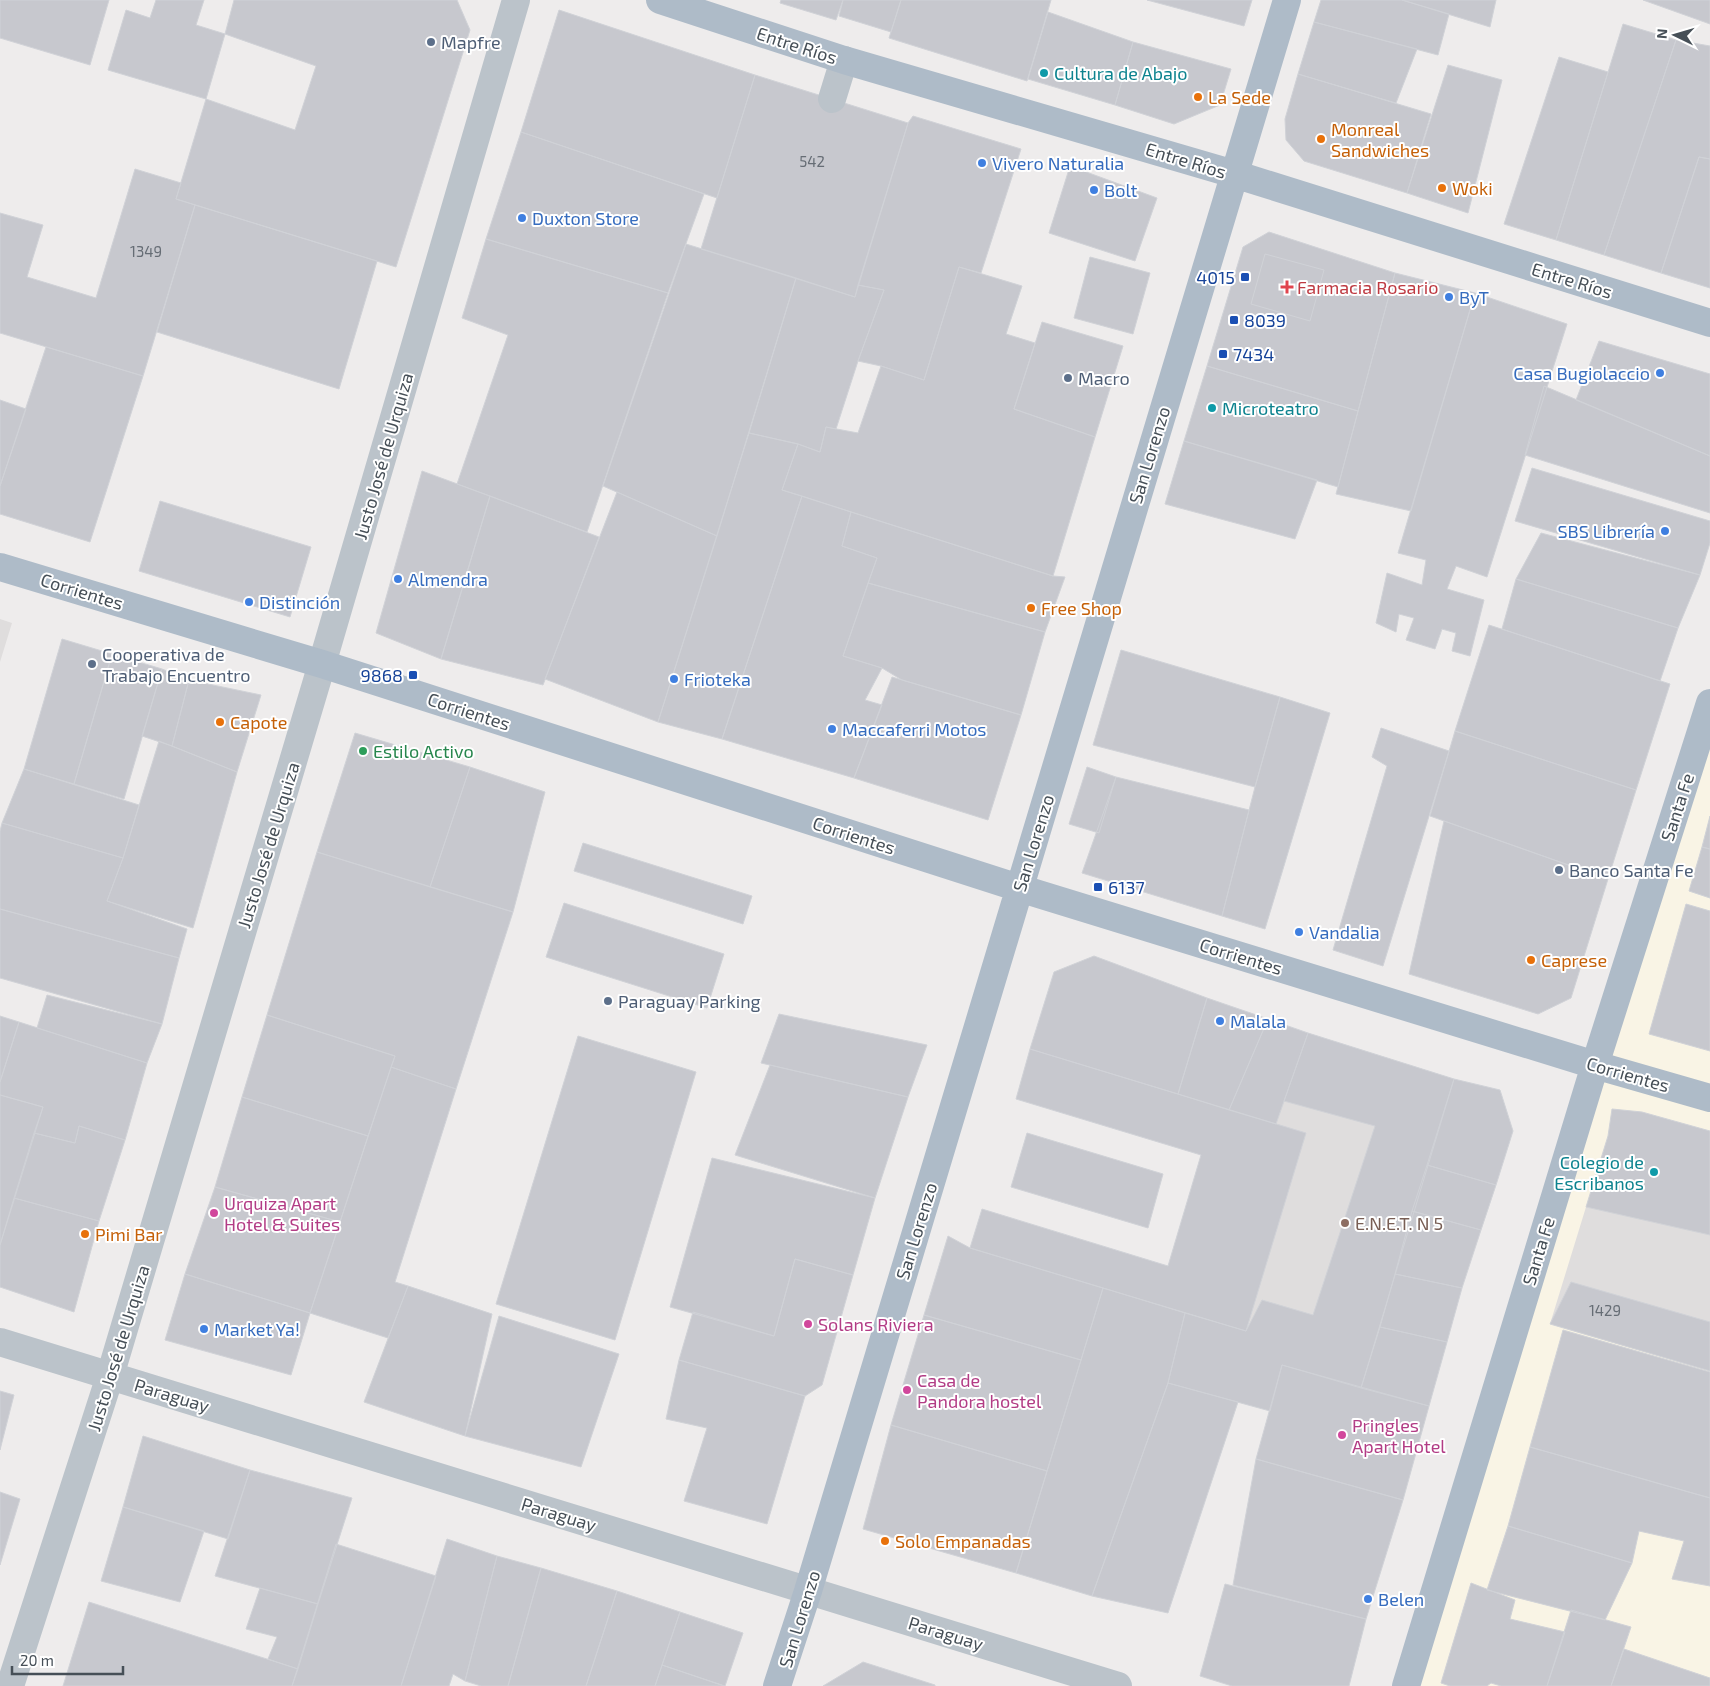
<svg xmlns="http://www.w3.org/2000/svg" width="1710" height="1686" font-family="'Exo 2',sans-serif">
<rect width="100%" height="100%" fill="#eeecec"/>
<path fill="#f9f4e5" d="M1710 703V1686H1406Z"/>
<path fill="#dfdddd" d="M0 619 12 623 0 662Z
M1308 1033 1454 1079 1361 1388 1168 1383 1185 1313 1246 1331 1276 1124Z
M1586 1207 1710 1235V1371L1550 1324Z"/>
<path fill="#c7c8ce" stroke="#d0d2d7" d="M0 0H109L90 65 0 38Z
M156 0H204L196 25 225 34 206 99 108 70 126 10 150 18Z
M234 0H457L470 30 396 267 176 199 206 99 295 130 316 66 225 34Z
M781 0H843L836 20 780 3Z
M843 0H901L891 32 839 16Z
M901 0H1051L1027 81 889 38Z
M1147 0H1252L1244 26Z
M1321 0H1402L1449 14 1438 55 1314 22Z
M1402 0H1496L1490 27Z
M1643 0H1710V24Z
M559 10 755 75 717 198 521 132Z
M1048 12 1133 42 1115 105 1028 79Z
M1314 22 1417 49 1396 103 1298 74Z
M1623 24 1676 40 1604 255 1556 240Z
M1676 40 1710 46V159L1699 157 1661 273 1604 255Z
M1133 42 1231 69 1220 105 1174 124 1115 105Z
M1559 57 1608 72 1556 240 1504 224Z
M1448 65 1502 80 1468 213 1407 193Z
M1298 74 1431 114 1407 193 1304 161 1286 140 1285 119Z
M755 75 908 123 855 297 701 249Z
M913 116 1021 149 981 273 959 267 924 380 881 366 858 361 884 290 858 285 908 123Z
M521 132 704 194 668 293 486 239Z
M1699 157 1710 159V288L1661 273Z
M1070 166 1157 198 1135 261 1049 233Z
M135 169 181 183 176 199 195 205 143 376 0 333V213L43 225 27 277 96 298Z
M195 205 377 261 339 389 157 332Z
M1269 232 1395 273 1358 411 1207 366 1243 247Z
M486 239 668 293 587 532 457 484 508 335 462 318Z
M686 244 796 278 717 536 603 486Z
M1265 254 1324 270 1310 321 1251 304Z
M1090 257 1150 273 1133 334 1074 318Z
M959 267 1022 286 1006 334 1035 343 1014 409 1095 437 1053 576 782 490 798 444 820 452 826 427 858 433 881 366 924 380Z
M1395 273 1475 293 1411 511 1336 494Z
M796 278 855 297 858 285 884 290 858 361 836 429 826 427 820 452 798 444 749 433Z
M1475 293 1567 324 1487 577 1456 566 1447 589 1484 600 1470 656 1452 651 1456 633 1442 629 1435 649 1406 640 1414 618 1399 614 1396 632 1376 623 1387 573 1422 585 1426 560 1398 553Z
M1042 322 1123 346 1095 437 1014 409Z
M1599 341 1710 374V456L1576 400Z
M46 347 143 376 90 542 0 514V486Z
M1207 366 1358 411 1338 487 1184 441Z
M1544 386 1710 456V513L1525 455Z
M0 400 26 409 0 486Z
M749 433 798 444 782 490 802 496 722 739 658 722Z
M1184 441 1317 480 1295 539 1165 504Z
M1532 468 1710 521V543L1700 575 1515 521Z
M422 471 490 496 441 659 376 633Z
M617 492 717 536 658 722 545 679Z
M490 496 599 537 543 685 441 659Z
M802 496 851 512 842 546 877 558 843 656 882 668 865 700 882 705 854 778 722 739Z
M160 501 311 547 290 617 139 571Z
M851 512 1053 576 1065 577 1045 632 868 583 877 558 842 546Z
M1541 533 1700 575 1678 628 1516 579Z
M1516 579 1678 628 1660 681 1502 629Z
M868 583 1045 632 1021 715 902 680 882 668 843 656Z
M1489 625 1670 684 1636 790 1455 731Z
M62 639 112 654 74 784 24 769Z
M1121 650 1280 697 1255 787 1093 745Z
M112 654 162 669 124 799 74 784Z
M162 669 189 680 172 746 142 736Z
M892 677 1021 715 988 820 854 778Z
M189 680 261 695 237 772 172 746Z
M1280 697 1330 713 1265 929 1222 916 1255 787Z
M1381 728 1449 751 1383 966 1333 950 1387 766 1372 757Z
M1455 731 1636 790 1608 879 1430 816Z
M355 733 470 767 430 887 317 852Z
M159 741 237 772 193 928 107 901 123 858Z
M470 767 545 792 513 912 430 887Z
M1087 767 1116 777 1099 833 1069 824Z
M24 769 139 805 123 858 2 823Z
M1116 777 1249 810 1222 916 1082 873Z
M1710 816V849L1702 847Z
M1444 821 1608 879 1571 998 1538 1014 1409 974Z
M2 823 123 858 107 901 187 929 179 958 0 909V831Z
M583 843 752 896 743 924 574 871Z
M1702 847 1710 849V898L1689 891Z
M317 852 513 912 456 1089 391 1067 395 1056 267 1015Z
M564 903 724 954 707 1008 546 957Z
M1686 904 1710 911V1051L1649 1034Z
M0 909 179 958 162 1024 0 978Z
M1094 956 1207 998 1178 1094 1030 1049 1054 972Z
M47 995 162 1024 147 1063 37 1028Z
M1207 998 1268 1019 1229 1110 1178 1094Z
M779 1014 927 1045 908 1097 761 1063Z
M267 1015 395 1056 368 1136 242 1097Z
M0 1016 19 1022 0 1082Z
M1268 1019 1308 1033 1276 1124 1229 1110Z
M19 1022 147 1063 125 1140 79 1126 75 1143 34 1133 43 1107 0 1095V1082Z
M1308 1033 1454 1079 1361 1388 1282 1365 1270 1411 1168 1383 1185 1313 1246 1331 1262 1300 1313 1315 1375 1126 1284 1101Z
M578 1036 696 1072 615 1340 496 1304Z
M1030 1049 1306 1133 1246 1331 970 1248 982 1209 1168 1266 1201 1155 1016 1099Z
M770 1065 908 1097 875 1198 735 1155Z
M391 1067 456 1089 395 1282 408 1286 388 1338 310 1313Z
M1454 1079 1500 1090 1513 1131 1496 1185 1427 1165Z
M0 1095 43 1107 0 1245Z
M242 1097 368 1136 340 1222 215 1187Z
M1612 1109 1642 1112 1710 1131V1235L1586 1207 1608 1136Z
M79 1126 125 1140 99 1221 14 1198 34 1133 75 1143Z
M1027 1133 1163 1174 1148 1228 1011 1187Z
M712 1158 875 1198 853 1275 795 1259 774 1336 670 1307Z
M1427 1165 1496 1185 1481 1230 1412 1211Z
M215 1187 340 1222 310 1313 185 1274Z
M14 1198 99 1221 74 1312 0 1287V1245Z
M1412 1211 1481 1230 1462 1288 1395 1274Z
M948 1236 970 1248 1103 1288 1081 1360 924 1315Z
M795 1259 853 1275 822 1385 805 1396 679 1360 693 1312 774 1336Z
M185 1274 310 1313 291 1375 165 1340Z
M1395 1274 1462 1288 1447 1342 1380 1327Z
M1571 1282 1710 1322V1371L1550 1324Z
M408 1286 492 1314 465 1436 364 1402Z
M1103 1288 1185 1313 1168 1383 1092 1596 1016 1573Z
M924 1315 1081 1360 1047 1471 891 1425Z
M499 1316 619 1354 581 1467 465 1436Z
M1380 1327 1447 1342 1429 1406 1361 1388Z
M1563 1330 1710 1372V1498L1530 1447Z
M679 1360 805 1396 767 1524 684 1501 707 1428 666 1419Z
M1282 1365 1429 1406 1403 1500 1256 1459Z
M1168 1383 1238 1402 1168 1613 1092 1596Z
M0 1391 14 1395 0 1450Z
M891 1425 1047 1471 1016 1573 863 1529Z
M143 1436 250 1470 228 1539 123 1507Z
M1530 1447 1710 1498V1586L1672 1579 1684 1541 1639 1531 1632 1563 1508 1526Z
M1256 1459 1403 1500 1366 1619 1233 1585Z
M250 1470 352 1498 318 1604 215 1576Z
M0 1492 20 1499 0 1565Z
M123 1507 204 1531 180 1602 101 1581Z
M1508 1526 1632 1563 1605 1620 1487 1590Z
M447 1539 497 1556 465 1681 453 1674 449 1686H401Z
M336 1544 436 1576 401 1686H292Z
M497 1556 541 1568 508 1686H481L465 1681Z
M541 1568 617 1591 586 1686H508Z
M1471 1583 1515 1600 1510 1619 1565 1632 1547 1686H1501L1491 1683 1487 1686H1450L1441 1683Z
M1225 1584 1366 1619 1349 1686H1232L1200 1676Z
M260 1588 318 1604 298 1669 268 1659 277 1637 246 1629Z
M617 1591 680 1612 655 1686H586Z
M89 1602 298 1669 292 1686H63Z
M1571 1610 1631 1627 1611 1686H1547Z
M680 1612 743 1633 725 1686 662 1665Z
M1624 1649 1710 1678V1686H1611Z
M863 1662 935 1685V1686H823Z
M662 1665 724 1686H655Z"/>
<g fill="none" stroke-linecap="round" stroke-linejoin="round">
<path stroke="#bbc3ca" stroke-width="28" d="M832 99 844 60
M0 1342 1118 1686
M10 1686 110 1376 322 664 516 0"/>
<path stroke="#aebbc8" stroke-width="28" d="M660 0 844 60 1234 174 1710 323
M0 567 322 664 1019 888 1595 1065 1710 1098
M777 1686 808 1591 1287 0
M1406 1686 1595 1065 1710 703"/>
</g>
<g fill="#5c6f8a" stroke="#fff" stroke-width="2">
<circle cx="431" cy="42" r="5"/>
<circle cx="1068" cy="378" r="5"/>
<circle cx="92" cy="664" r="5"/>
<circle cx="1559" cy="870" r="5"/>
<circle cx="608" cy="1001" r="5"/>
</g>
<g fill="#0f9aa8" stroke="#fff" stroke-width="2">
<circle cx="1044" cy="73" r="5"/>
<circle cx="1212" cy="408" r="5"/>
<circle cx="1654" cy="1172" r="5"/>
</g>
<g fill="#e8710a" stroke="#fff" stroke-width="2">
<circle cx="1198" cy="97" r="5"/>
<circle cx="1321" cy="139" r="5"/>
<circle cx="1442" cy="188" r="5"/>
<circle cx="1031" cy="608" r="5"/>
<circle cx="220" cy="722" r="5"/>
<circle cx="1531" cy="960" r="5"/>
<circle cx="85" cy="1234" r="5"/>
<circle cx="885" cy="1541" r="5"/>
</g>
<g fill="#3f7fe0" stroke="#fff" stroke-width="2">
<circle cx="982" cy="163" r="5"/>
<circle cx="1094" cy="190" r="5"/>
<circle cx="522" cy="218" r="5"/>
<circle cx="1449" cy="297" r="5"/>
<circle cx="1660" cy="373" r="5"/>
<circle cx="1665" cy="531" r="5"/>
<circle cx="398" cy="579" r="5"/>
<circle cx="249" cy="602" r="5"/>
<circle cx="674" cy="679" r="5"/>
<circle cx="832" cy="729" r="5"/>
<circle cx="1299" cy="932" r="5"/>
<circle cx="1220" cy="1021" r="5"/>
<circle cx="204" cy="1329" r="5"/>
<circle cx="1368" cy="1599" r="5"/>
</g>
<g fill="#1a4fb4" stroke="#fff" stroke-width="2">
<rect x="1240" y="272" width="10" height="10" rx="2.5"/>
<rect x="1229" y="315" width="10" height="10" rx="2.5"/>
<rect x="1218" y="349" width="10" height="10" rx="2.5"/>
<rect x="408" y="670" width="10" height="10" rx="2.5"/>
<rect x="1093" y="882" width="10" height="10" rx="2.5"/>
</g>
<path fill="#e0444e" stroke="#fff" stroke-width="2" d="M1284.5 279.5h5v5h5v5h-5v5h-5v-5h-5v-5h5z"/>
<circle fill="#2e9e5b" stroke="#fff" stroke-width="2" cx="363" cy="751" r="5"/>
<g fill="#d1479c" stroke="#fff" stroke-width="2">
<circle cx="214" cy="1213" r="5"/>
<circle cx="808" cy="1324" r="5"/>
<circle cx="907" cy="1390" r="5"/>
<circle cx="1342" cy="1435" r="5"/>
</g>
<circle fill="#8d6e63" stroke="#fff" stroke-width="2" cx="1345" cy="1223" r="5"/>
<g text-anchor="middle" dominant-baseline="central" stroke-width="4" stroke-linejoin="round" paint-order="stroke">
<g font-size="15" fill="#666d75">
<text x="812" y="161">542</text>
<text x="146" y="251">1349</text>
<text x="1605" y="1310">1429</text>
</g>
<g font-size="18" fill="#4e5e75" stroke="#fff" text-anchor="start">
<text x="441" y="42">Mapfre</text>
<text x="1078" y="378">Macro</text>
<text x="102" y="654">Cooperativa de<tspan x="102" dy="21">Trabajo Encuentro</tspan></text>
<text x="1569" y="870">Banco Santa Fe</text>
<text x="618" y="1001">Paraguay Parking</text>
</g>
<g font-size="18" fill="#464f57" stroke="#fff">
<text transform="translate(797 45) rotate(18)">Entre Ríos</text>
<text transform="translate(1186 160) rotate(17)">Entre Ríos</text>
<text transform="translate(1572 280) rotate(17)">Entre Ríos</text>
<text transform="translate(1149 455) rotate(-73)">San Lorenzo</text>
<text transform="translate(383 456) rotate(-74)">Justo José de Urquiza</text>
<text transform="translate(82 591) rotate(17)">Corrientes</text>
<text transform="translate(469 711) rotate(18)">Corrientes</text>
<text transform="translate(1677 807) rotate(-72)">Santa Fe</text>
<text transform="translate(854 835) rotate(18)">Corrientes</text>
<text transform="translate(1033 843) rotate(-73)">San Lorenzo</text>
<text transform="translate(268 845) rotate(-73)">Justo José de Urquiza</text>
<text transform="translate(1241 956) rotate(17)">Corrientes</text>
<text transform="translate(1628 1074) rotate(16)">Corrientes</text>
<text transform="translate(916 1231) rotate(-73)">San Lorenzo</text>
<text transform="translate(1538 1251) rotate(-73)">Santa Fe</text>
<text transform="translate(118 1348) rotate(-73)">Justo José de Urquiza</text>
<text transform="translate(172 1395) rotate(17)">Paraguay</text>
<text transform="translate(559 1514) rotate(17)">Paraguay</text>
<text transform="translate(799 1619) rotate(-73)">San Lorenzo</text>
<text transform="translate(946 1633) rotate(17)">Paraguay</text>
</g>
<g font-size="18" fill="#0d838f" stroke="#fff" text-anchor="start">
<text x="1054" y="73">Cultura de Abajo</text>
<text x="1222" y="408">Microteatro</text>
<text x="1644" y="1162" text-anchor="end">Colegio de<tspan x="1644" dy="21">Escribanos</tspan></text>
</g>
<g font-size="18" fill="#c56008" stroke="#fff" text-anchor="start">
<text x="1208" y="97">La Sede</text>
<text x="1331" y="129">Monreal<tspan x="1331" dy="21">Sandwiches</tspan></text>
<text x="1452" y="188">Woki</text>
<text x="1041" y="608">Free Shop</text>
<text x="230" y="722">Capote</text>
<text x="1541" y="960">Caprese</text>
<text x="95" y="1234">Pimi Bar</text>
<text x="895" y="1541">Solo Empanadas</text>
</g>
<g font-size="18" fill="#366cbe" stroke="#fff" text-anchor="start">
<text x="992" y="163">Vivero Naturalia</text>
<text x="1104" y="190">Bolt</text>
<text x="532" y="218">Duxton Store</text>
<text x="1459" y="297">ByT</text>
<text x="1650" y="373" text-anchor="end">Casa Bugiolaccio</text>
<text x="1655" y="531" text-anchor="end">SBS Librería</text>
<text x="408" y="579">Almendra</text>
<text x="259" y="602">Distinción</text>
<text x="684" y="679">Frioteka</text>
<text x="842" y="729">Maccaferri Motos</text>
<text x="1309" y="932">Vandalia</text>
<text x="1230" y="1021">Malala</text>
<text x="214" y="1329">Market Ya!</text>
<text x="1378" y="1599">Belen</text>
</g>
<g font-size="18" fill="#164399" stroke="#fff" text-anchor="start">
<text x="1235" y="277" text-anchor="end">4015</text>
<text x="1244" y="320">8039</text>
<text x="1233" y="354">7434</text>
<text x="403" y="675" text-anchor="end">9868</text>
<text x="1108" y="887">6137</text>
</g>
<g font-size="18" fill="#be3a42" stroke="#fff" text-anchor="start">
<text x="1297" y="287">Farmacia Rosario</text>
</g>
<g font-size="18" fill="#27864d" stroke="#fff" text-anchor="start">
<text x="373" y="751">Estilo Activo</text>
</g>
<g font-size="18" fill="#b23c85" stroke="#fff" text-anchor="start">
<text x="224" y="1203">Urquiza Apart<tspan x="224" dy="21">Hotel &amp; Suites</tspan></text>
<text x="818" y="1324">Solans Riviera</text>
<text x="917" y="1380">Casa de<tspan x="917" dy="21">Pandora hostel</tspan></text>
<text x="1352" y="1425">Pringles<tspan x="1352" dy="21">Apart Hotel</tspan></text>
</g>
<g font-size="18" fill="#785e54" stroke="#fff" text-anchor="start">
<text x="1355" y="1223">E.N.E.T. N 5</text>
</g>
</g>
<g transform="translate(1675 35) rotate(275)" stroke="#ffffff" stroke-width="4" paint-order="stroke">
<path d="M0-4L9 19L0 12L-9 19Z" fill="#464f57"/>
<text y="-8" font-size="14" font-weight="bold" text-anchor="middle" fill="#464f57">N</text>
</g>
<path d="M12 1666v8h111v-8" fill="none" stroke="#464f57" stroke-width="2.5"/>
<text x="20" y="1666" font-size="15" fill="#464f57" stroke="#ffffff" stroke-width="4" paint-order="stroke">20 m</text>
</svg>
